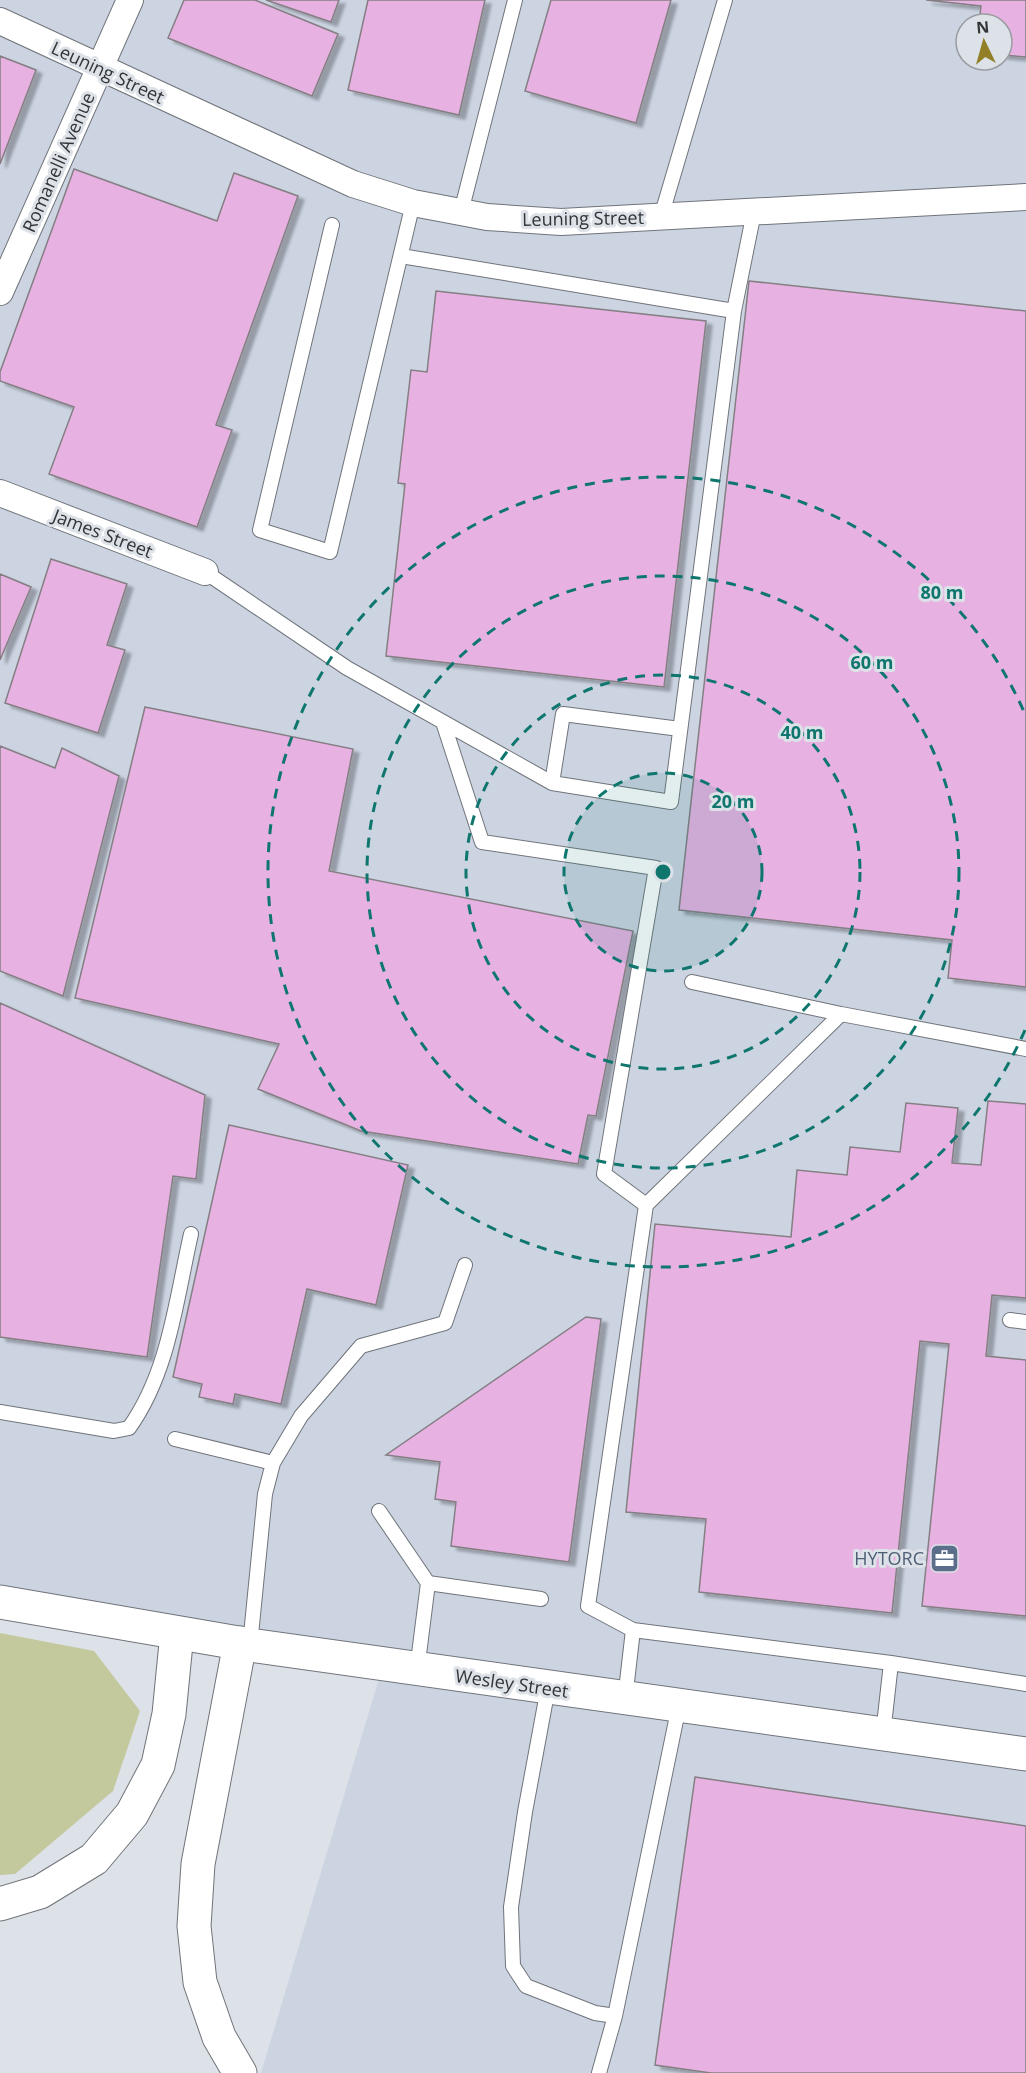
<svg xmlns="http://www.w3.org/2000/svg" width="1026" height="2073" font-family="'Open Sans',sans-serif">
<defs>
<filter id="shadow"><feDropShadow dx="6" dy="4" stdDeviation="1.5" flood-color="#0004"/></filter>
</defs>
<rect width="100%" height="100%" fill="#dde1e8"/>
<path fill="#ccd4e2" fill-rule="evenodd" d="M0 0H1026V2073H261L381 1672 0 1589ZM966 24H1002V60H966Z"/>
<path fill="#c3c99d" d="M0 1633 94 1651 140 1711 113 1791 15 1874 0 1875Z"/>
<path fill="#e7b2e2" stroke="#857f84" stroke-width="1.5" filter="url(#shadow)" d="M184 0H255L338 34 312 96 168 38Z
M266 0H339L331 22Z
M368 0H485L459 115 348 90Z
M551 0H671L636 123 525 91Z
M926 0H1026V57L1002 55V24H979L981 6Z
M0 56 36 70 0 164Z
M74 169 217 221 234 173 298 196 216 425 232 430 197 527 49 474 74 407 0 381V372Z
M749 281 1026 311V987L948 978 952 940 679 910Z
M436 291 706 321 664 687 386 656 405 484 398 483 411 370 427 372Z
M51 559 127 584 107 645 125 650 98 733 5 703Z
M0 574 31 587 0 660Z
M145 707 353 749 329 871 633 931 596 1116 588 1115 578 1164 361 1131 258 1089 279 1044 75 998Z
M0 746 55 768 62 748 119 776 63 996 0 971Z
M0 1003 205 1095 196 1179 173 1176 147 1357 0 1337Z
M988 1101 1026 1104V1298L992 1295 986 1356 1026 1360V1616L922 1606 949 1344 920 1341 892 1613 699 1592 706 1519 626 1512 655 1224 791 1237 797 1170 847 1175 850 1147 900 1152 906 1103 958 1108 952 1163 981 1165Z
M229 1125 408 1165 376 1305 307 1289 281 1404 235 1394 233 1404 199 1397 202 1384 173 1377Z
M586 1317 601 1319 569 1562 451 1546 456 1502 435 1499 440 1462 386 1455Z
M695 1777 1026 1826V2073H711L655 2065Z"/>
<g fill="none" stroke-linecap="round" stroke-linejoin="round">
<defs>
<path id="service" d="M461 212 515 0
M661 217 725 0
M332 225 260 530 330 552 413 203
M401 256 734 311
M205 572 347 668 552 783
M443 722 482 842 656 868 604 1174 646 1205
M680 729 563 714 552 783 671 802 734 311 754 212
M692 982 841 1014 1026 1049
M841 1014 646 1205 588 1606 633 1630 891 1663 1026 1684
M1010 1320 1026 1322
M0 1412 114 1431 129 1428C169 1372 176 1300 191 1234
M175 1439 273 1463
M379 1511 428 1583 417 1670
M428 1583 541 1599
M250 1645 265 1494 273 1463 301 1416 361 1346 445 1323 465 1265
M548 1688 525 1812 511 1907 513 1966 526 1986 595 2013 615 2016
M625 1699 633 1630
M883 1734 891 1663
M599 2073 615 2016 679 1706"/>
<path id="minor" d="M0 21 353 184 413 203 487 217 561 222 1026 197
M0 292 130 0
M0 493 205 572"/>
<path id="tertiary" d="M0 1602 250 1645 1026 1754"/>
<path id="motorway" d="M0 1904 40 1892 94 1859 132 1814 158 1765 169 1714 177 1633
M240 2073 219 2037 200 1982 194 1926 198 1864 240 1643"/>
</defs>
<use href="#service" stroke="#70747a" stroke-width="16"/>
<use href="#minor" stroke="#70747a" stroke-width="28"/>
<use href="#tertiary" stroke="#70747a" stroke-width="35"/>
<use href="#motorway" stroke="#70747a" stroke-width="35"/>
<use href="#service" stroke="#fff" stroke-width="14"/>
<use href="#minor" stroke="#fff" stroke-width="26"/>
<use href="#tertiary" stroke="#fff" stroke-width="33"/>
<use href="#motorway" stroke="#fff" stroke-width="33"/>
</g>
<circle cx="663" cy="872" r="99" fill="#0f766e" fill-opacity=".12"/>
<g fill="none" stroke="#0f766e" stroke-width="3" stroke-dasharray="10 8">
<circle cx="663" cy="872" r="99"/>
<circle cx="663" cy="872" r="197"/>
<circle cx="663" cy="872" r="296"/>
<path d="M1025 1030A395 395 0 1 1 1025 714"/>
</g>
<defs>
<symbol id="office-square" viewBox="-11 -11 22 22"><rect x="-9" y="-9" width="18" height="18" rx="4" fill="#5c6f8a" stroke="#dde1e8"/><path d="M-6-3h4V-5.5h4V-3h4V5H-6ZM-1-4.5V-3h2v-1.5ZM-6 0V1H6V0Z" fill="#fff"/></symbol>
</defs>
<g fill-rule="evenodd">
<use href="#office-square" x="928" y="1542" width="33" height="33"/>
</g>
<g text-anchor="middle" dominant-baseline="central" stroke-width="6" stroke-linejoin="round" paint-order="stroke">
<g font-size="18" fill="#323436" stroke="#dde1e8">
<text transform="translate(108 72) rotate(25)">Leuning Street</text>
<text transform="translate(58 162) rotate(-66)">Romanelli Avenue</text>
<text transform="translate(583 218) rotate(-1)">Leuning Street</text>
<text transform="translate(103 533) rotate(21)">James Street</text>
<text transform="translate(512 1683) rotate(8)">Wesley Street</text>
</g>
<g font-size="18" fill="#4e5e75" stroke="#dde1e8" text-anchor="end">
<text x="924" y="1558">HYTORC</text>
</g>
</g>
<circle cx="663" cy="872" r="9" fill="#0f766e" stroke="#dde1e8" stroke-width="3"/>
<g font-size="18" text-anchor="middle" font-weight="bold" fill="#0f766e" stroke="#dde1e8" stroke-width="6" stroke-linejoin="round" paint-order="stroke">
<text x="942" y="599">80 m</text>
<text x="872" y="669">60 m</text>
<text x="802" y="739">40 m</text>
<text x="733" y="808">20 m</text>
</g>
<g transform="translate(984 42) rotate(355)"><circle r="28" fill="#dde1e8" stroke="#999ca1" stroke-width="1.5"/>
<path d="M0-4.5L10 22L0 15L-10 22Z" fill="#927f26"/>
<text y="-9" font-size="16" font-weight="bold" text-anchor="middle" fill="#323436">N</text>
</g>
</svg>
